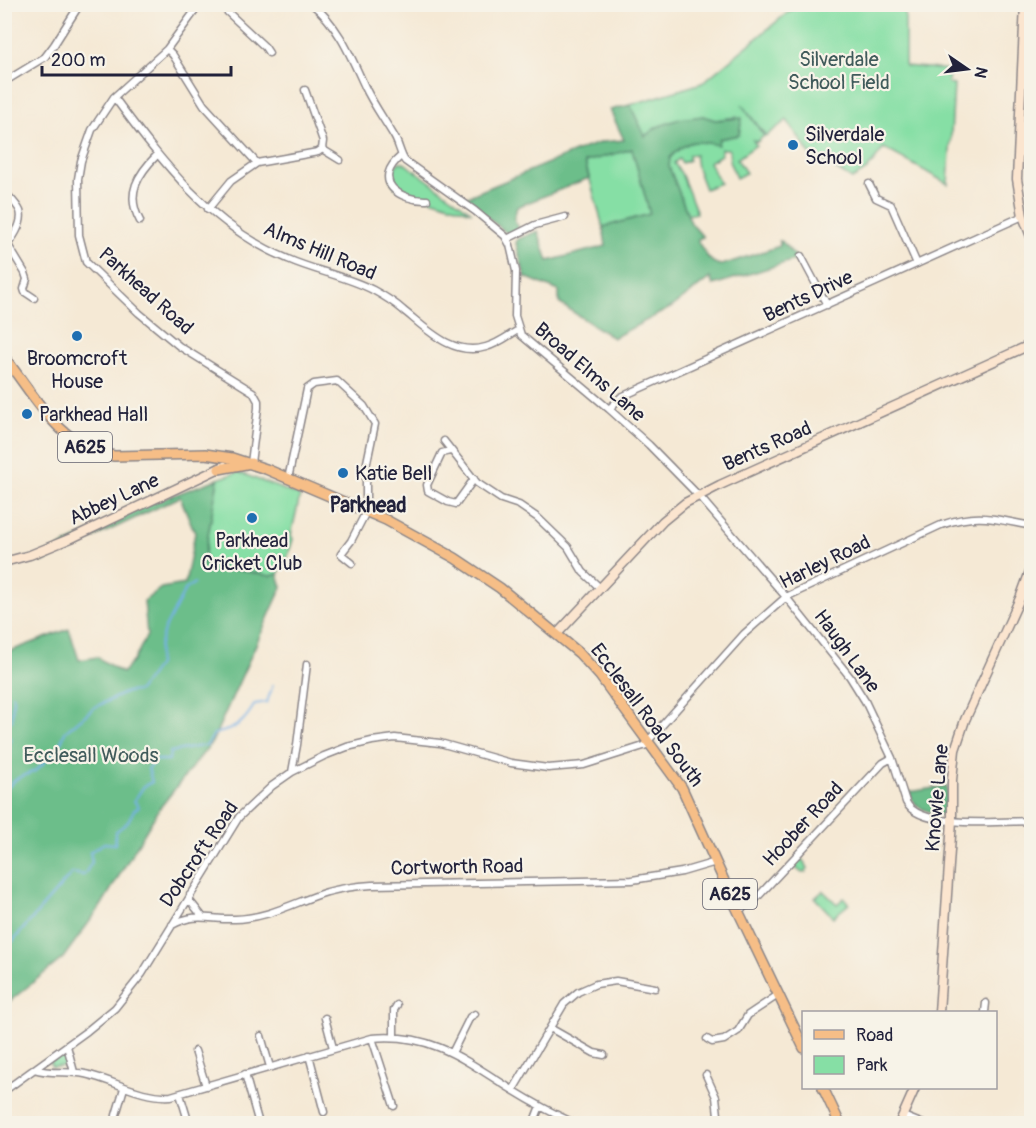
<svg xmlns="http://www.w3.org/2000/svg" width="1036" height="1128" font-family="Pangolin,sans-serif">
<rect width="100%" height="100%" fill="#f7f3e8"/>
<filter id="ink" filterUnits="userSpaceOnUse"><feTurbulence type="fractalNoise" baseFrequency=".0167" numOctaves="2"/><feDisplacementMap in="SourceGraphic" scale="12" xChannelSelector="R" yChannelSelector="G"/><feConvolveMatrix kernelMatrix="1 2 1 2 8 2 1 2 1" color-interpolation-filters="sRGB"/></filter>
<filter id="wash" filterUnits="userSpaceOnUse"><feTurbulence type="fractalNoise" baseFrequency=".008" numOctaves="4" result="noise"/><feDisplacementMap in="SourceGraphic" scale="24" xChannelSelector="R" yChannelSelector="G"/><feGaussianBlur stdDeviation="1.35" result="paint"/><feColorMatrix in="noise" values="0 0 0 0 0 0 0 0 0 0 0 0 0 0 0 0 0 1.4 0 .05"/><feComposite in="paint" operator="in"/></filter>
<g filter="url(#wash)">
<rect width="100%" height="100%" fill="#f5e9d5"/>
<path fill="#86dfa5" stroke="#548070" stroke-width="1.5" d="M804 5H905V66L949 70 948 84 954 85 948 184 884 148 867 170 852 179 820 159 812 157 787 120 766 136 742 105 764 136 757 142 753 140 756 145 737 159 746 173 736 178 730 163 729 149H721V155L709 162 720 183 705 189 697 168 695 154 689 155V160L682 163 679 159 674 163 681 173 697 213 688 215 669 167V158C683 144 695 137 714 144L736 117 715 120 703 116 657 127 645 136 630 105 702 83 791 10Z
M632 149 650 214 603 227 585 162Z
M399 162 404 163 472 212 396 188 391 181V172Z
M238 472 300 496 291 535 293 539 288 556 278 574 271 576 203 564 218 479Z
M801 858 808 868 806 872 802 873 793 866Z
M823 891 837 904 844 898 849 904 833 917 815 898Z
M63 1054 66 1055 67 1066 52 1067 50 1062Z"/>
<path fill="#6cbe8a" stroke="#477062" stroke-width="1.5" d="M630 105 645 136 657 127 679 119 703 116 715 120 742 118 739 135 719 139 718 145C694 140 687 139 670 158L669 167 691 223 703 237 698 239V242C705 252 709 264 722 265L780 246 779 241H781L798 259 713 285 710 278 672 307 613 338 559 303V291L525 277 516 243 518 239 538 231 548 261 606 246 603 227 650 214 632 149 585 162 589 178 517 207 514 218 518 229 508 234 464 198 582 149 602 142 624 140 610 110Z
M218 479 203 564 271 576 278 574 282 587 212 742 159 809 101 906 63 958 5 1005V653L69 629 79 660 97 657 122 673 134 660 147 635 144 601 161 588 185 584 195 533 180 497 42 562 40 557 146 505Z
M947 786V811L942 815C926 811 914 809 909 792Z"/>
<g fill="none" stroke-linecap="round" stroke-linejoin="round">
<path stroke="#76b1e8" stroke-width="2" d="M12 721 13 695
M6 789 10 738
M4 791 16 779 35 771 58 750 65 732 95 707 127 692 139 691 158 665 159 647 164 630 185 590 194 583
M4 951 72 873 84 875 92 862 90 852 104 843 115 844V832L127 823 134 810 139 807 134 801 144 786 152 782 148 768 156 760H169L170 752 207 745 214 734C236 729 243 724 255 704L267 702 273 685"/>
</g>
</g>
<g filter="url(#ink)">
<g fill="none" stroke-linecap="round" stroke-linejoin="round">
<defs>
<path id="street" d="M200 4 167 49 114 97 92 130 81 161 78 179 79 235 86 262 139 313 179 346 253 392 258 401V408L251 463
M219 4 265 47 269 53
M312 4C339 26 351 57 365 87 373 104 384 119 394 136 399 144 400 154 405 161L475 211 505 236 510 245 516 271 515 316 521 335 609 409 649 445 699 496 786 597 850 677 865 701 892 758 906 802C919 830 1004 821 1032 821
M167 49 173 55 204 105 257 163
M4 82 45 57 54 45 80 4
M114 97C162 162 211 227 288 259 315 271 346 276 373 290 384 296 394 302 403 310 427 329 452 357 486 347 498 344 508 336 518 330
M322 149 340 160
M401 156C371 181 399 201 427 200
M869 184 876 198 891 205 917 264
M4 191C9 197 17 204 20 211 24 223 12 240 4 248
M208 209 231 181 257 163 318 152 322 149 323 141 305 90
M140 221C125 194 138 174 157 155
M507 239 535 225 565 217
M8 245 25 273 27 279 24 289 25 292 34 298
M801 256 827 305
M609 409 621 397 1023 216
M444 441 477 483 501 499 519 505 538 518 568 547 583 572 599 587
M450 451 442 453 427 485 428 491 448 502 456 504 474 479
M288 479 307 389 314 384 337 381 364 406 375 424 366 467V512L351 541 341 554 352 563
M648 741 744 634 786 597 941 525C978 512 994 519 1032 526
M292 772 297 745 307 664
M190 895V901L202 916
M738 910 753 902 883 763 892 758
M172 925C196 912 209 920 235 919 269 918 295 902 327 892 342 888 357 886 372 885L632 880 682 872 716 862
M985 1012 986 1003
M325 1018 333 1048
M550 1028 594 1053 604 1055
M261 1036 270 1067
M394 1037V1010L397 1005
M372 1038 394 1106
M707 1039 712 1042 724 1040 738 1031 748 1015 778 995
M67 1046 74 1072
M195 1051 206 1086
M452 1053 470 1017 475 1014
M309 1055 324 1112
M34 1069C51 1075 68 1070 85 1074 114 1080 140 1098 171 1096L372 1038C430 1032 465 1060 511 1089 532 1102 554 1114 576 1124
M245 1074 259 1124
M706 1075 716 1097 719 1124
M513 1090 564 1004 578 992 596 984 616 981 655 988
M4 1091 87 1031 115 1008 142 974 239 817 272 786 292 772 324 756 347 747 372 741 395 738 440 743 511 763 548 768 584 765 650 744
M180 1094 189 1124
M903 1116 923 1124
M115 1124 116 1115 124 1088
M533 1124 540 1106"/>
<path id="secondary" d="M1025 4 1017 179 1023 216 1032 239
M4 562 30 555 74 537 224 466
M557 634 663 521 685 503 720 485 1032 344
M939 1012 952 821V780L955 750 965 720 1021 596 1032 566
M899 1124 915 1088"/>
<path id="primary" d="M4 357C37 398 57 445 114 456L205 454 232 458 266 469 386 520 455 558 500 588 579 653 600 676 682 788 730 894 804 1048
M219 469 251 463
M823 1088 840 1124"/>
</defs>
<use href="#street" stroke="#8c8688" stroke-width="9"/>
<use href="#secondary" stroke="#8c8688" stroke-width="11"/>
<use href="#primary" stroke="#8c8688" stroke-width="12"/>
<use href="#street" stroke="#fff" stroke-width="6"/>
<use href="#secondary" stroke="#fbe5cf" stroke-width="8"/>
<use href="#primary" stroke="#f6be87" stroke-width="9"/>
</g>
</g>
<g fill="#1f6fb2" stroke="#f7f3e8" stroke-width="2">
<circle cx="793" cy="145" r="6"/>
<circle cx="77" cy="336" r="6"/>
<circle cx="27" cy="414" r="6"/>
<circle cx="343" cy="473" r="6"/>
<circle cx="252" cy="518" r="6"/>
</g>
<g text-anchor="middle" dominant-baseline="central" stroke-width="4.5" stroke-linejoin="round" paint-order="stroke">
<g fill="#f7f3e8" stroke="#62616f" stroke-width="1.5">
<rect x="58" y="432" width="54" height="30" rx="4.5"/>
<rect x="703" y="879" width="54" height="30" rx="4.5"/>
</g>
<g font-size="18" font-weight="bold" fill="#22223b">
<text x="85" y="447">A625</text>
<text x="730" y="894">A625</text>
</g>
<g font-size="20" fill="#405b5b" stroke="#f7f3e8">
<text x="839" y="59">Silverdale<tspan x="839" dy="23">School Field</tspan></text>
<text x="91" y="755">Ecclesall Woods</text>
</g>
<g font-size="20" fill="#22223b" stroke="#f7f3e8" text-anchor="start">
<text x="805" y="134">Silverdale<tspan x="805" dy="23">School</tspan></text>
<text x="77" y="358" text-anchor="middle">Broomcroft<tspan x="77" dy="23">House</tspan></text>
<text x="39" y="414">Parkhead Hall</text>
<text x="355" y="473">Katie Bell</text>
<text x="252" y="540" text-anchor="middle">Parkhead<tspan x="252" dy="23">Cricket Club</tspan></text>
</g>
<g font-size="20" fill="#22223b" stroke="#f7f3e8">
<text transform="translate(320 251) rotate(23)">Alms Hill Road</text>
<text transform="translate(146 291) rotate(42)">Parkhead Road</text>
<text transform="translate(808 296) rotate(-25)">Bents Drive</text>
<text transform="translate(590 372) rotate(41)">Broad Elms Lane</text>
<text transform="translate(767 446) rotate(-24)">Bents Road</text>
<text transform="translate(114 499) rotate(-25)">Abbey Lane</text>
<text transform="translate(825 562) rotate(-26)">Harley Road</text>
<text transform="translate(847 651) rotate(54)">Haugh Lane</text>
<text transform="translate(647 715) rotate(53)">Ecclesall Road South</text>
<text transform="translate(937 798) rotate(-85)">Knowle Lane</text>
<text transform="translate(803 824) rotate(-47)">Hoober Road</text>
<text transform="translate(199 854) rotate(-56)">Dobcroft Road</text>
<text transform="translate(457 867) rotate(-1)">Cortworth Road</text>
</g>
<g font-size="21" font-weight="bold" fill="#22223b" stroke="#f7f3e8">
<text x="368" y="505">Parkhead</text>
</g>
</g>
<rect width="1036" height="1128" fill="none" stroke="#f7f3e8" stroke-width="24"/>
<rect x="802" y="1011" width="195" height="78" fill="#f7f3e8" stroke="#a29fa3" stroke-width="1.5"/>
<rect x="814" y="1030" width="30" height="9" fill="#f6be87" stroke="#a29fa3" stroke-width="1.5"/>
<text x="856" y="1041" font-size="18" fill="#22223b">Road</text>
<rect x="814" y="1056" width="30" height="18" fill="#86dfa5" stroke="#a29fa3" stroke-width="1.5"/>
<text x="856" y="1071" font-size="18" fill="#22223b">Park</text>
<g transform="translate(967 69) rotate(104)" stroke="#f7f3e8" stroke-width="4.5" paint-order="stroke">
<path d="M0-4.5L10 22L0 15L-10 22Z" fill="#22223b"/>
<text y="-9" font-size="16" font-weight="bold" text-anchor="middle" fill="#22223b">N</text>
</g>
<path d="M42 66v9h189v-9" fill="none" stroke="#22223b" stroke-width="3"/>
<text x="51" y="66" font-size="18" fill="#22223b" stroke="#f7f3e8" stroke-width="4.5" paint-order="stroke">200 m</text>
</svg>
